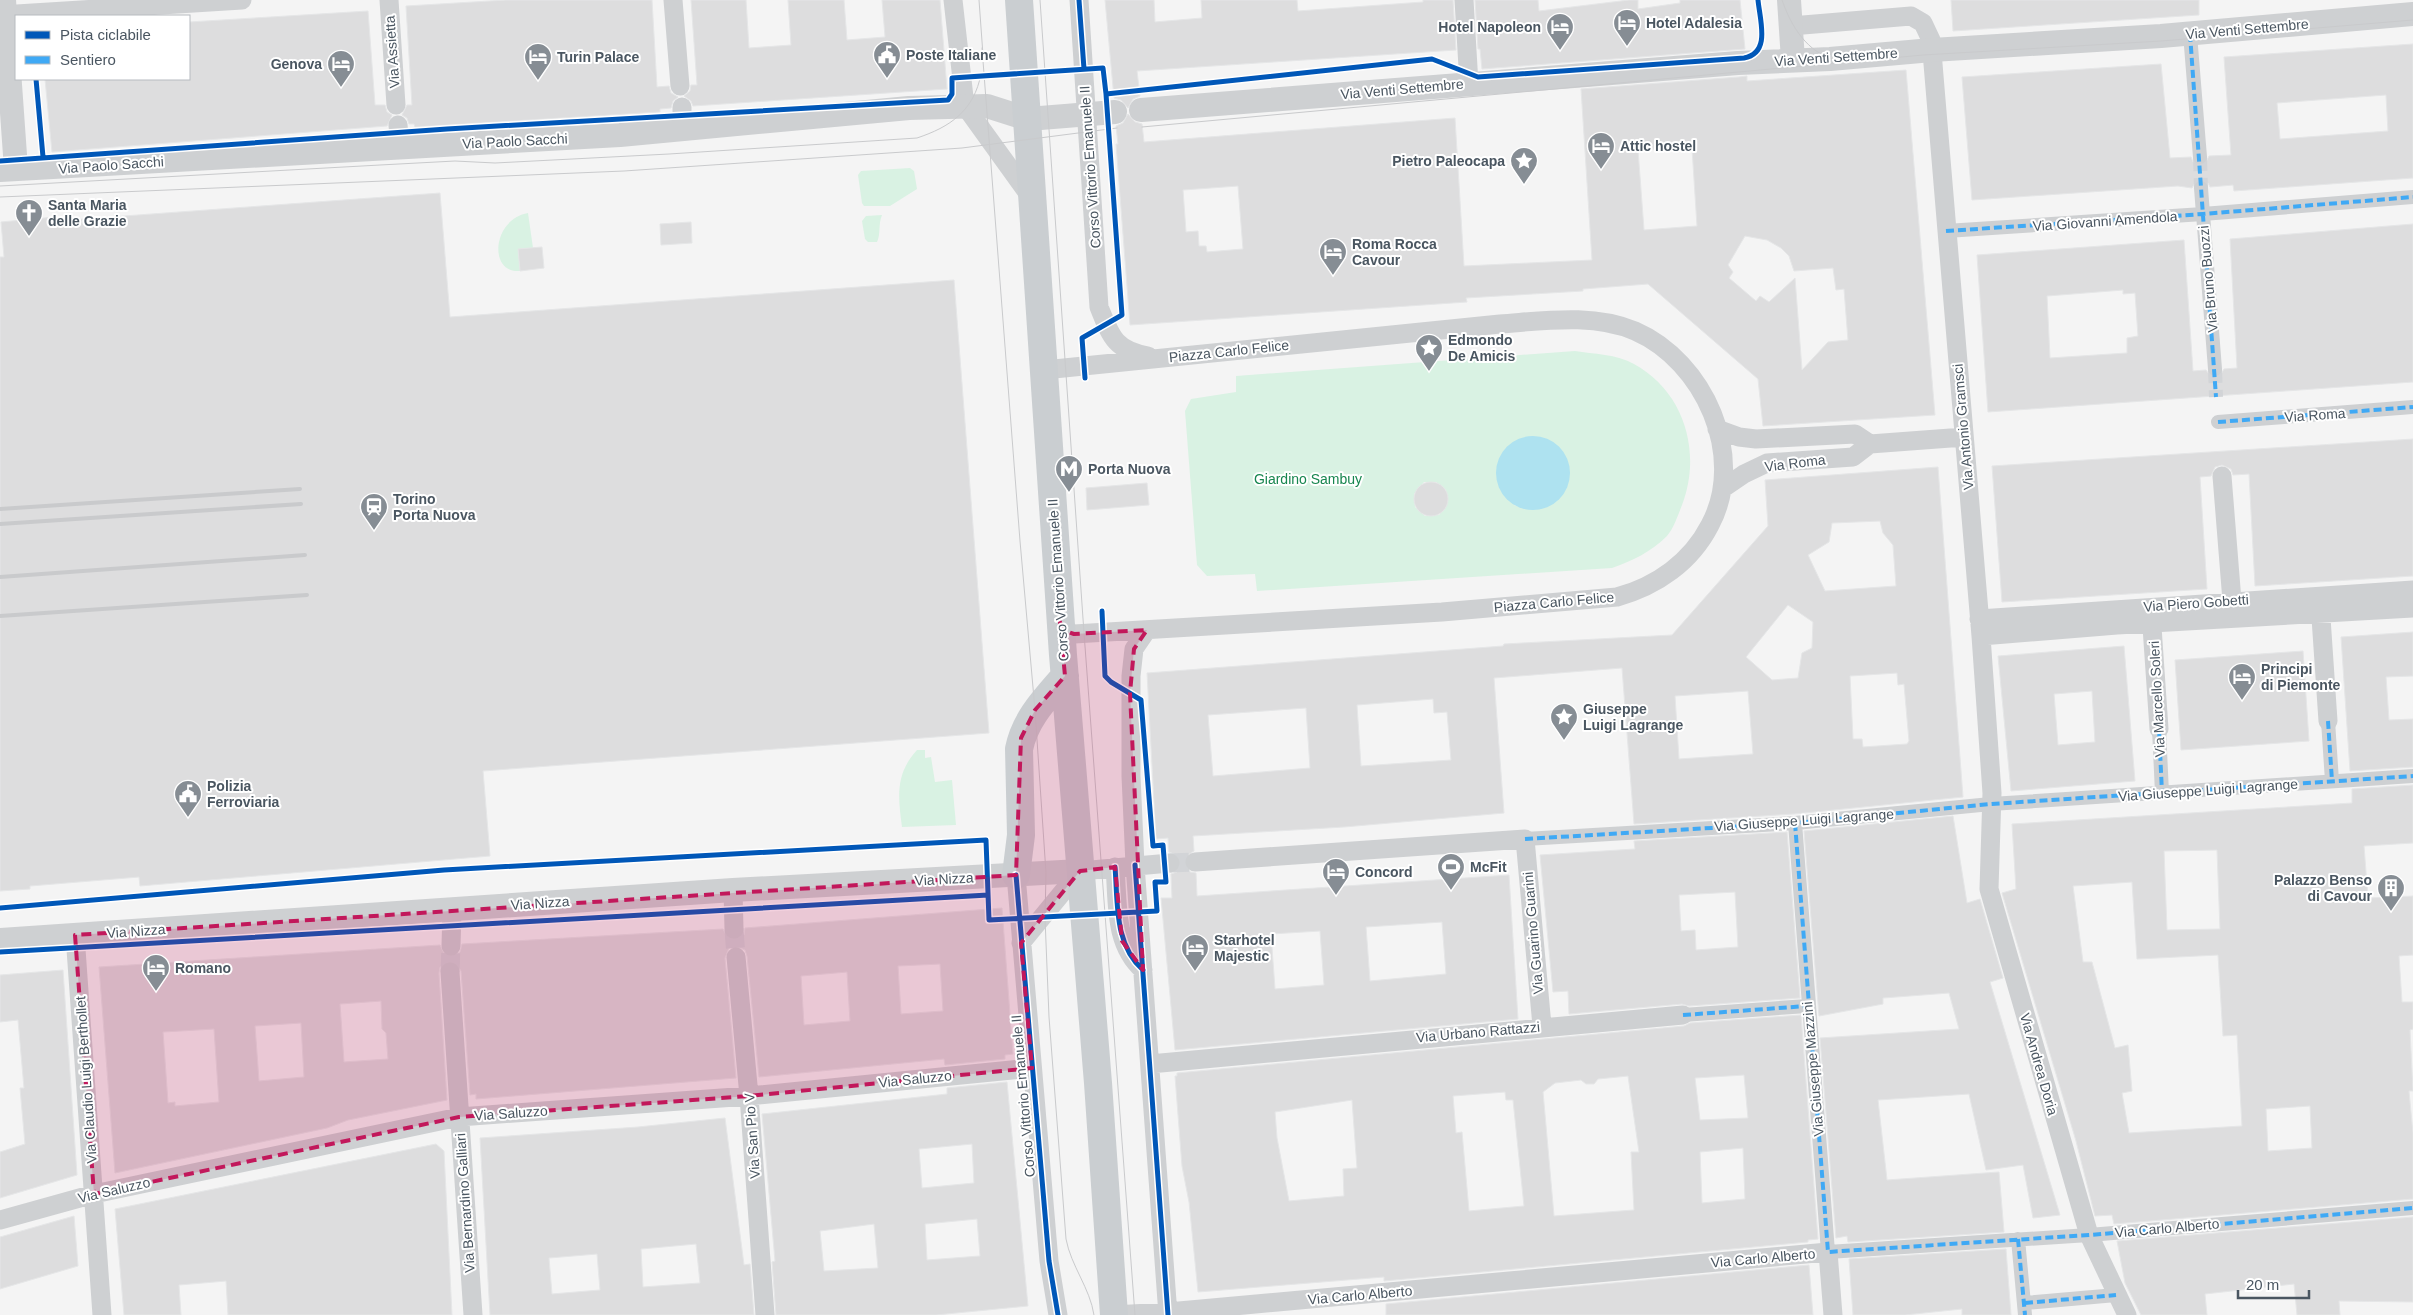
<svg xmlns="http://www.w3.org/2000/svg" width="2413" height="1315" font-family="Arial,sans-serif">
<rect width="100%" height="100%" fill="#f4f4f4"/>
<path fill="#d9f2e3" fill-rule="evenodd" d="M910 168 914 171 917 189 890 206H864L862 203 858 175 861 171Z
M528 213 533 248 518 249 520 271C488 274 492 219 528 213Z
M882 215C878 224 881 234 877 242H868L865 239 862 221 866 216Z
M1575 351C1593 354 1617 354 1634 364 1685 392 1702 453 1682 505 1678 515 1674 528 1667 536 1651 552 1632 561 1612 568L1257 591 1255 574 1207 576 1197 565 1185 411 1191 399 1236 392V376ZM1566 459C1573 483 1562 489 1547 507L1525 509 1514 505ZM1424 482H1436L1446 490 1447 505 1439 515 1425 516 1415 507 1414 494Z
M917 750H925V758L931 757 935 782 952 780 956 825 902 827C898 797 895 774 917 750Z"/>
<path fill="#aee2f0" d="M1496 473a37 37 0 1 1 74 0a37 37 0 1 1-74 0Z"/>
<path fill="#ddddde" stroke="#e5e6e7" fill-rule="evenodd" d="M506 0H652L657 87 669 86 671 93 678 97 673 101 671 108 660 109V112L415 127 414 124H409L407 118 402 115 407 105H412L406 6Z
M691 0H746L749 48 791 45 788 0H844L847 40 885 37 882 0H940L947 89 693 106 691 101 684 96 690 91 691 85H697Z
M1105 0H1154L1155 22 1202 18 1201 0H1297L1298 11 1423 2V0H1453L1456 50 1137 71 1140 96 1133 99 1128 108 1121 100 1114 98Z
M1475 0H1538L1539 11 1629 0H1638V9L1680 3V0H1740L1745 49 1482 69 1480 49H1478Z
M1951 0H2199V15L1953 31Z
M368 11 375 105H385L387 112 392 115 387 126 52 152 45 79H189V22Z
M2413 44V178L2234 191 2233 185 2210 187 2208 183 2201 179 2196 181 2192 188 2178 186 1972 200 1962 77 2161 64 2170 158 2191 157 2193 162 2200 166 2205 164 2209 156 2231 155 2224 57ZM2386 95 2388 131 2280 139 2277 103Z
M1906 70 1935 415 1763 426 1758 379 1648 284 1583 289V291L1466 298 1467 302 1130 325 1116 144H1118L1116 126 1123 123 1128 114 1135 122 1142 124 1144 142 1455 118 1464 266 1592 260 1581 89 1739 77 1747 76V81ZM1692 148 1697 226 1644 230 1638 150ZM1238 186 1243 249 1207 252 1206 246H1199L1198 231 1186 232 1183 190ZM1745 236 1767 240 1781 248 1789 256 1794 271 1833 268 1836 290 1844 289 1848 340 1828 342 1802 370 1795 278 1769 302 1760 296 1756 301 1729 278 1733 272 1728 265Z
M440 193 450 317 954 280 989 733 483 771 490 856 140 886 139 877 30 886V889L0 891V257H4L1 222 55 217V221Z
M691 222 692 243 661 245 660 224Z
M2413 224V382L1988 412 1977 255 2184 240 2193 371 2206 370 2211 377 2215 378 2220 376 2224 369 2237 368 2230 239ZM2123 290V294L2135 293 2138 336 2127 338V353L2050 358 2047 296Z
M542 247 544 268 520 271 518 249Z
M2413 439V576L2255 586 2249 474 2233 475 2231 469 2222 465 2215 467 2211 476 2200 477 2207 589 2002 602 1992 466Z
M1938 467 1963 797 1794 814 1634 824 1622 668 1494 678 1504 813 1344 827 1193 836 1194 851 1185 857 1184 863 1190 872 1196 873 1197 896 1509 875 1518 1019 1175 1050 1161 898H1172L1171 874 1177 872 1181 862 1179 856 1169 852 1168 838 1156 839 1147 673 1503 646 1504 644 1672 635 1768 526 1765 480ZM1880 521 1883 533 1893 545 1896 586 1825 591 1808 555 1829 542 1832 523ZM1788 605 1813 622 1812 648 1802 653 1798 678 1772 680 1746 657ZM1897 673 1898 685 1904 684 1909 741 1907 744 1863 747 1862 739H1853L1850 676ZM1748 691 1753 754 1679 759 1675 696ZM1433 699 1434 713 1447 712 1451 760 1361 766 1357 705ZM1306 708 1310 768 1213 776 1208 715ZM1442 922 1446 974 1370 981 1366 927ZM1320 931 1324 985 1275 989 1271 934Z
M1414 499a17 17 0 1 1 34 0a17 17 0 1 1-34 0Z
M1147 483 1149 505 1087 510 1086 488Z
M2413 632V676L2386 677 2389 720 2413 719V767L2350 771 2341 637Z
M2124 646 2135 781 2011 791 1998 656ZM2092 691 2095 742 2058 745 2054 694Z
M2303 651 2309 741 2181 750 2175 660Z
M2413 785V843L2364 846 2368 898 2413 896V955L2399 956 2402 1002H2413V1029L2410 1030 2413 1091H2409L2413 1133V1199L2114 1224 2112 1215 2095 1216 2076 1141 2002 893 2016 889 2012 824 2352 803V789ZM2217 850 2220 929 2167 930 2164 851ZM2132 882 2137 959 2218 955 2223 1036 2237 1035 2242 1126 2129 1133 2122 1093 2132 1091 2128 1045 2115 1048 2092 962H2083L2073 886ZM2310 1106 2312 1148 2268 1151 2266 1109Z
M1953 816 1967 903 1980 899 2003 978 1990 982 2060 1215 2033 1218 2023 1165 1986 1170 1969 1094 1878 1100 1887 1180 1999 1172 2004 1232 1848 1242 1847 1236 1836 1238 1820 1038 1959 1029 1949 993 1883 998V1004L1819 1016 1804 831Z
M1787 832 1800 998 1689 1006 1682 1004 1569 1014 1568 991 1553 992 1540 855 1635 849 1634 841ZM1735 892 1738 947 1696 950 1695 930 1681 931 1679 895Z
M1002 908 1013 1054 1005 1055V1059L945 1065 944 1059 759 1077 747 956 745 950 735 946 729 948 725 958 736 1078 476 1099V1094L470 1095 461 971 455 962 449 961 440 967 439 973 447 1100 348 1120 327 1128 115 1173 99 967 440 945 445 955 451 957 460 952 462 944 723 929 728 939 735 940 744 935 745 928ZM940 964 943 1011 901 1014 898 966ZM847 972 850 1021 804 1025 801 976ZM381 1001 382 1029 386 1033 388 1059 344 1062 340 1004ZM301 1023 304 1077 259 1081 255 1026ZM214 1029 219 1102 175 1106V1102L168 1103 163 1032Z
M63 970 77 1175 0 1198V1152L25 1144 20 1088H24L18 1020 0 1022V975Z
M1801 1015 1818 1239 1808 1240V1242L1384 1281V1277L1198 1292 1189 1202 1182 1166 1175 1076H1177V1073L1684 1026 1690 1023ZM1744 1075 1748 1118 1700 1120 1695 1078ZM1628 1076 1639 1152H1631L1634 1210 1554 1216 1543 1092 1555 1083 1581 1080 1586 1084H1594L1598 1079ZM1505 1092 1506 1100H1513L1524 1206 1469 1211 1462 1132 1456 1133 1453 1096ZM1352 1100 1357 1168 1343 1169 1344 1196 1289 1201 1277 1138 1275 1112ZM1743 1148 1745 1199 1702 1203 1700 1152Z
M1007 1082 1028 1306 936 1315H776L772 1262 775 1261 762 1114 947 1094V1088ZM972 1144 974 1183 922 1188 919 1149ZM977 1219 980 1256 927 1260 925 1224ZM874 1224 878 1268 824 1271 820 1231Z
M725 1118 744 1265 750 1264 754 1315H490L480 1138 638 1127ZM696 1244 700 1283 643 1287 641 1249ZM597 1254 600 1290 552 1294 549 1258Z
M436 1144 444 1151 452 1315H228L226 1281 179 1285 181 1315H124L115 1209Z
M74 1216 78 1266 0 1289V1237Z
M2413 1217V1302L2339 1301 2340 1315H2297L2294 1284 2205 1294 2207 1315H2141L2125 1283 2117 1241Z
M2006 1249 2011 1315H1962V1309L1905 1315H1853L1849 1259Z
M1809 1265 1813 1315H1386V1304Z"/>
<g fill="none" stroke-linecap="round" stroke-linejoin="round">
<path stroke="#d2d4d7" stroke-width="14" stroke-dasharray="14 7" stroke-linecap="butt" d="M2200 157 2201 188
M2215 369 2216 397"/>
<path stroke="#d2d4d7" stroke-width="19" stroke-dasharray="19 9" stroke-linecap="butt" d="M1170 863 1195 862
M734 929 736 957
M450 972 451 946"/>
<path stroke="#ced0d2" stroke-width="14" d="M2190 34 2200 157
M2201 188 2215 369
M1946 231 2203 214 2413 197
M2218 422 2413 407
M2328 721 2332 781
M2159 729 2162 793
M1795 823 1828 1252 2089 1235 2413 1208
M1525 839 1795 823 1991 804 2413 776
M1683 1015 1807 1006
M2018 1239 2025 1315
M2025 1303 2116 1295"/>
<path stroke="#ced0d2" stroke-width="19" d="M389 0 396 105
M673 0 680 86
M953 0 965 106 1032 199
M1079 0 1099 307C1111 337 1115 350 1148 356
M1464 0 1469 84
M0 15 242 0
M1791 26 1911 16 1923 23 1931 40 1981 636 1992 793 1989 889 2089 1235 2127 1315
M682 107V130
M398 125 400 146
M1044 370 1500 324C1543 321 1593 313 1635 331 1704 361 1747 456 1710 525 1691 562 1657 586 1617 597L1442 612 1074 634 1065 631 1060 622
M1717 429 1739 437 1756 439 1855 434 1870 444
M2222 476 2232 601
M1722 489 1744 474 1767 463 1853 457 1870 444 1964 437
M2320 603 2328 721
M2151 612 2159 729
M1979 619 2413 590
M1147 630 1134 649 1131 676V776L1135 865 1168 1315
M1981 636 2117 625 2413 608
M1195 862 1525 839 1542 1026
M1115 867C1118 904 1114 944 1143 970
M1016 875 1049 1261 1058 1315
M733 890 734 929
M75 935 102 1315
M1021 943 1080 871 1170 863
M451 946 452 909
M736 957 749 1096 765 1315
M450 972 473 1315
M1150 1064 1683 1015
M0 1220 94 1194 459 1117 749 1096 1032 1068
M1113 1315 1168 1312 1828 1252 1833 1315"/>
<path stroke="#ced0d2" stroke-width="24" d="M4 0 16 169
M1789 0 1793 60
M1141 110 1738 63 1830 59 1932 50 2161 36 2413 14
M0 170 620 135 909 108 987 106 1028 119 1115 112
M0 940 733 890 1080 871"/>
<path stroke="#caced1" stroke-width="28" d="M1019 0 1063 655 1098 1083 1114 1315
M1016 875 1021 835 1019 749C1025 719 1045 699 1065 676"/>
<path stroke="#c9cacc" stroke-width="1" d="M979 0 983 55
M1040 0 1084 633 1135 1315
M1782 0C1791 26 1807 53 1836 60
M982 48 1020 541 1035 710 1046 873 1045 918 1049 1017 1066 1239C1071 1266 1090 1288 1094 1315
M1142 127 1923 55 2161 41 2413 20
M0 186 380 165 455 161 495 163 669 154 917 138C950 127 974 111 981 74
M0 197 624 171 962 148 1117 128"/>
<path stroke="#c9cacc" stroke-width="4" d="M0 509 300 489
M0 524 301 504
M0 577 305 555
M0 616 307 595"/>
<path stroke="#3fa9f5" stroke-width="4" stroke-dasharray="8 4" stroke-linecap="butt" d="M2190 34 2216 397
M1946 231 2203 214 2413 197
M2218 422 2413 407
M2328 721 2332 781
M2159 729 2162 793
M1795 823 1828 1252 2089 1235 2413 1208
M1525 839 1795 823 1991 804 2413 776
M1683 1015 1807 1006
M2018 1239 2025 1315
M2025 1303 2116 1295"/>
<defs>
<path id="cycleway" d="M1079 0 1084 69
M36 79 43 157
M0 161 447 129 948 100 952 94V78L1103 68 1106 94
M1085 378 1082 338 1122 315 1106 94 1432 59 1478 77 1744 58C1771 53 1760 21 1758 0
M1135 865 1168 1315
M1115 867C1118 904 1114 944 1143 970
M1016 875 1049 1261 1058 1315
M0 908 444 870 986 840 989 920 1157 911 1155 882H1166L1163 845 1153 846 1141 700 1111 682 1105 676 1102 611
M0 952 988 895"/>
</defs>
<use href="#cycleway" stroke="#fff" stroke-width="8"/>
<use href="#cycleway" stroke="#0057b8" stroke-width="5"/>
</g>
<path fill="#c2185b" fill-opacity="0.2" stroke="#c2185b" stroke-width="4" stroke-dasharray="10 6" stroke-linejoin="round" d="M1060 622 1063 630 1074 634 1147 630 1134 649 1130 693 1143 970 1122 941 1115 867 1080 871 1021 943 1032 1068 749 1096 459 1117 94 1194 75 935 1016 875 1021 738 1035 710 1065 676Z"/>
<defs>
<symbol id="hotel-pin" viewBox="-11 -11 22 30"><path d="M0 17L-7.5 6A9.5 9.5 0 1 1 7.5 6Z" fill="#868d94" stroke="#fff"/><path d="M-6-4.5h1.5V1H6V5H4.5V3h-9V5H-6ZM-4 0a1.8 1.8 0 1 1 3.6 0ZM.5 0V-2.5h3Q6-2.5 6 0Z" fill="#fff"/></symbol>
<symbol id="civic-pin" viewBox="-11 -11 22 30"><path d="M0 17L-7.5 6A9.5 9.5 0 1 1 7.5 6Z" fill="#868d94" stroke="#fff"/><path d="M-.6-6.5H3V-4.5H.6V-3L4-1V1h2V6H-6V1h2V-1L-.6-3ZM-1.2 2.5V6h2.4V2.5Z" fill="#fff"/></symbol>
<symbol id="sight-pin" viewBox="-11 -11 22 30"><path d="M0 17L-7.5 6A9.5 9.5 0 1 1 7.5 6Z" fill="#868d94" stroke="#fff"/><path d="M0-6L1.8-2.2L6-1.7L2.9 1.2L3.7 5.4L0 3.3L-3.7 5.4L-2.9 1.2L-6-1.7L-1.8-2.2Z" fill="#fff"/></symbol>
<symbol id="church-pin" viewBox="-11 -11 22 30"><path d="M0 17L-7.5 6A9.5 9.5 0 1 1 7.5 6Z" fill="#868d94" stroke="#fff"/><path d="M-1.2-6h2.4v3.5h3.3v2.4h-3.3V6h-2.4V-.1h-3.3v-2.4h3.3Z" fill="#fff"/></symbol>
<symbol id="metro-pin" viewBox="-11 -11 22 30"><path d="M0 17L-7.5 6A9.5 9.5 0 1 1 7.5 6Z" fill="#868d94" stroke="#fff"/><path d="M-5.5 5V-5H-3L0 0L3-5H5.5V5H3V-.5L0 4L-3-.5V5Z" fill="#fff"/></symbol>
<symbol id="station-pin" viewBox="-11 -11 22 30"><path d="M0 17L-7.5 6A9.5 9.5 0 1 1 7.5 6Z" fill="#868d94" stroke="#fff"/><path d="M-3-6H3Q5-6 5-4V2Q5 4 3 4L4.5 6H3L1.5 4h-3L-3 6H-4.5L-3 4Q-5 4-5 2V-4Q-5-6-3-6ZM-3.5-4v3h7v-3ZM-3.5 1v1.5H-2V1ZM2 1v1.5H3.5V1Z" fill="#fff"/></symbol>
<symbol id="stadium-pin" viewBox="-11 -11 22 30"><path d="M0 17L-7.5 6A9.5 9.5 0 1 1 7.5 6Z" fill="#868d94" stroke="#fff"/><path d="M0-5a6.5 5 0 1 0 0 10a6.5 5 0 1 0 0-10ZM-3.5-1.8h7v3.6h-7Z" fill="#fff"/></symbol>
<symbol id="building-pin" viewBox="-11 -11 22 30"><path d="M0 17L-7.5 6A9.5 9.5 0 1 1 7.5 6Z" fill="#868d94" stroke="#fff"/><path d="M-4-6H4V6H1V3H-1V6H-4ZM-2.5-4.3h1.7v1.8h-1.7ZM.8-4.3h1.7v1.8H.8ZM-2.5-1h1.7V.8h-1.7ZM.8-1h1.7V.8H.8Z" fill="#fff"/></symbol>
</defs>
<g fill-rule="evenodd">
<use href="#hotel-pin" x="1611" y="7" width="32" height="43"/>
<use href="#hotel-pin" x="1544" y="11" width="32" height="43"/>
<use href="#civic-pin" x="871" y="39" width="32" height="43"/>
<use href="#hotel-pin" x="522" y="41" width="32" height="43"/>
<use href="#hotel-pin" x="325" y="48" width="32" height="43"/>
<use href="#hotel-pin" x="1585" y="130" width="32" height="43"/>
<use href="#sight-pin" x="1508" y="145" width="32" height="43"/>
<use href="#church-pin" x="13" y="197" width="32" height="43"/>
<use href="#hotel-pin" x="1317" y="236" width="32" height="43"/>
<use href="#sight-pin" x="1413" y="332" width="32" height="43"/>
<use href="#metro-pin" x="1053" y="453" width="32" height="43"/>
<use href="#station-pin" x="358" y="491" width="32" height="43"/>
<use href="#hotel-pin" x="2226" y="661" width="32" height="43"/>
<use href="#sight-pin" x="1548" y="701" width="32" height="43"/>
<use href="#civic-pin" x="172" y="778" width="32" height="43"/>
<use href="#stadium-pin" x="1435" y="851" width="32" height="43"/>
<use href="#hotel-pin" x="1320" y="856" width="32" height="43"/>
<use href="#building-pin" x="2375" y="872" width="32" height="43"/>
<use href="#hotel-pin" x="1179" y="932" width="32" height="43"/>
<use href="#hotel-pin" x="140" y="952" width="32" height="43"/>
</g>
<g text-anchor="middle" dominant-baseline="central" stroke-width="4" stroke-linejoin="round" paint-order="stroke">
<g font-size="14" font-weight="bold" fill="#4a5661" stroke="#fff" text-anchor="start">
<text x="1646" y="23">Hotel Adalesia</text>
<text x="1541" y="27" text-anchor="end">Hotel Napoleon</text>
<text x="906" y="55">Poste Italiane</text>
<text x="557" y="57">Turin Palace</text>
<text x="322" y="64" text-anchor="end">Genova</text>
<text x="1620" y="146">Attic hostel</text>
<text x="1505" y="161" text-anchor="end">Pietro Paleocapa</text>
<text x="48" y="205">Santa Maria<tspan x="48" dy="16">delle Grazie</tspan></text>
<text x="1352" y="244">Roma Rocca<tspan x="1352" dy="16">Cavour</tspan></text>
<text x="1448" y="340">Edmondo<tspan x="1448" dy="16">De Amicis</tspan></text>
<text x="1088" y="469">Porta Nuova</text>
<text x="393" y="499">Torino<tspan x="393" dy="16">Porta Nuova</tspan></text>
<text x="2261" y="669">Principi<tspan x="2261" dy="16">di Piemonte</tspan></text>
<text x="1583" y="709">Giuseppe<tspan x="1583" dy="16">Luigi Lagrange</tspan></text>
<text x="207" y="786">Polizia<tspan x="207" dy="16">Ferroviaria</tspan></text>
<text x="1470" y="867">McFit</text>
<text x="1355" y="872">Concord</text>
<text x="2372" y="880" text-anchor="end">Palazzo Benso<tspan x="2372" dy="16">di Cavour</tspan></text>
<text x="1214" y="940">Starhotel<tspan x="1214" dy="16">Majestic</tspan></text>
<text x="175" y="968">Romano</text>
</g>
<g font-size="14" fill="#4a5661" stroke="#fff">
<text transform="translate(2247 29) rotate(-5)">Via Venti Settembre</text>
<text transform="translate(392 52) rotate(-94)">Via Assietta</text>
<text transform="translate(1836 57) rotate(-4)">Via Venti Settembre</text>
<text transform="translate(1402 89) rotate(-5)">Via Venti Settembre</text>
<text transform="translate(515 141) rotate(-3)">Via Paolo Sacchi</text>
<text transform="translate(111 165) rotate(-4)">Via Paolo Sacchi</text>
<text transform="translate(1090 167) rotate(-94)">Corso Vittorio Emanuele II</text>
<text transform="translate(2105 221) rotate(-4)">Via Giovanni Amendola</text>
<text transform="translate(2208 279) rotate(-95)">Via Bruno Buozzi</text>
<text transform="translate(1229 351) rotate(-6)">Piazza Carlo Felice</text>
<text transform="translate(2315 415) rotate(-4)">Via Roma</text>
<text transform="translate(1963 427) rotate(-95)">Via Antonio Gramsci</text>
<text transform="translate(1795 463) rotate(-7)">Via Roma</text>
<text transform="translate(1058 580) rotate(-94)">Corso Vittorio Emanuele II</text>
<text transform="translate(1554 602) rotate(-5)">Piazza Carlo Felice</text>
<text transform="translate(2196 603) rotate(-4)">Via Piero Gobetti</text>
<text transform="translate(2157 699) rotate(-93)">Via Marcello Soleri</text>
<text transform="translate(2208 790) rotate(-4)">Via Giuseppe Luigi Lagrange</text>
<text transform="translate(1804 820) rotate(-4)">Via Giuseppe Luigi Lagrange</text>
<text transform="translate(944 879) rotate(-3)">Via Nizza</text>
<text transform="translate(540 903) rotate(-4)">Via Nizza</text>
<text transform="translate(136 931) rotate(-4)">Via Nizza</text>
<text transform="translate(1533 933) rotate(-95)">Via Guarino Guarini</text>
<text transform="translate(1478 1032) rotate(-5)">Via Urbano Rattazzi</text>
<text transform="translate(2039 1064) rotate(74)">Via Andrea Doria</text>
<text transform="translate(1813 1069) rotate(-95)">Via Giuseppe Mazzini</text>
<text transform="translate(915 1079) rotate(-6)">Via Saluzzo</text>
<text transform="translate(86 1080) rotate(-94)">Via Claudio Luigi Berthollet</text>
<text transform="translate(1023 1096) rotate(-95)">Corso Vittorio Emanuele II</text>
<text transform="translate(511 1113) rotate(-4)">Via Saluzzo</text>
<text transform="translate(752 1136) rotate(-94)">Via San Pio V</text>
<text transform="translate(114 1190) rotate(-13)">Via Saluzzo</text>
<text transform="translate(465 1203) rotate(-94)">Via Bernardino Galliari</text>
<text transform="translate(2167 1228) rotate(-5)">Via Carlo Alberto</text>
<text transform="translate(1763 1258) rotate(-5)">Via Carlo Alberto</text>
<text transform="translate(1360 1295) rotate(-5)">Via Carlo Alberto</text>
</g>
<g font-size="14" fill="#17864f" stroke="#fff">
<text x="1308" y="479">Giardino Sambuy</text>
</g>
</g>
<rect x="15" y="15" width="175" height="65" fill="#ffffff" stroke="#b7bbc0"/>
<rect x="25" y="31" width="25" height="8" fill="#0057b8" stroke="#b7bbc0"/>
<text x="60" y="40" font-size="15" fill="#4a5661">Pista ciclabile</text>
<rect x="25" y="56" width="25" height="8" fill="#3fa9f5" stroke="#b7bbc0"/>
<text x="60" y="65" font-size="15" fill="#4a5661">Sentiero</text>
<path d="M2238 1290v8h71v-8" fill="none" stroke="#4a5661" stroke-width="2.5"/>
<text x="2246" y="1290" font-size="15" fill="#4a5661" stroke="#ffffff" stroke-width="4" paint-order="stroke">20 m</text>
</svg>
